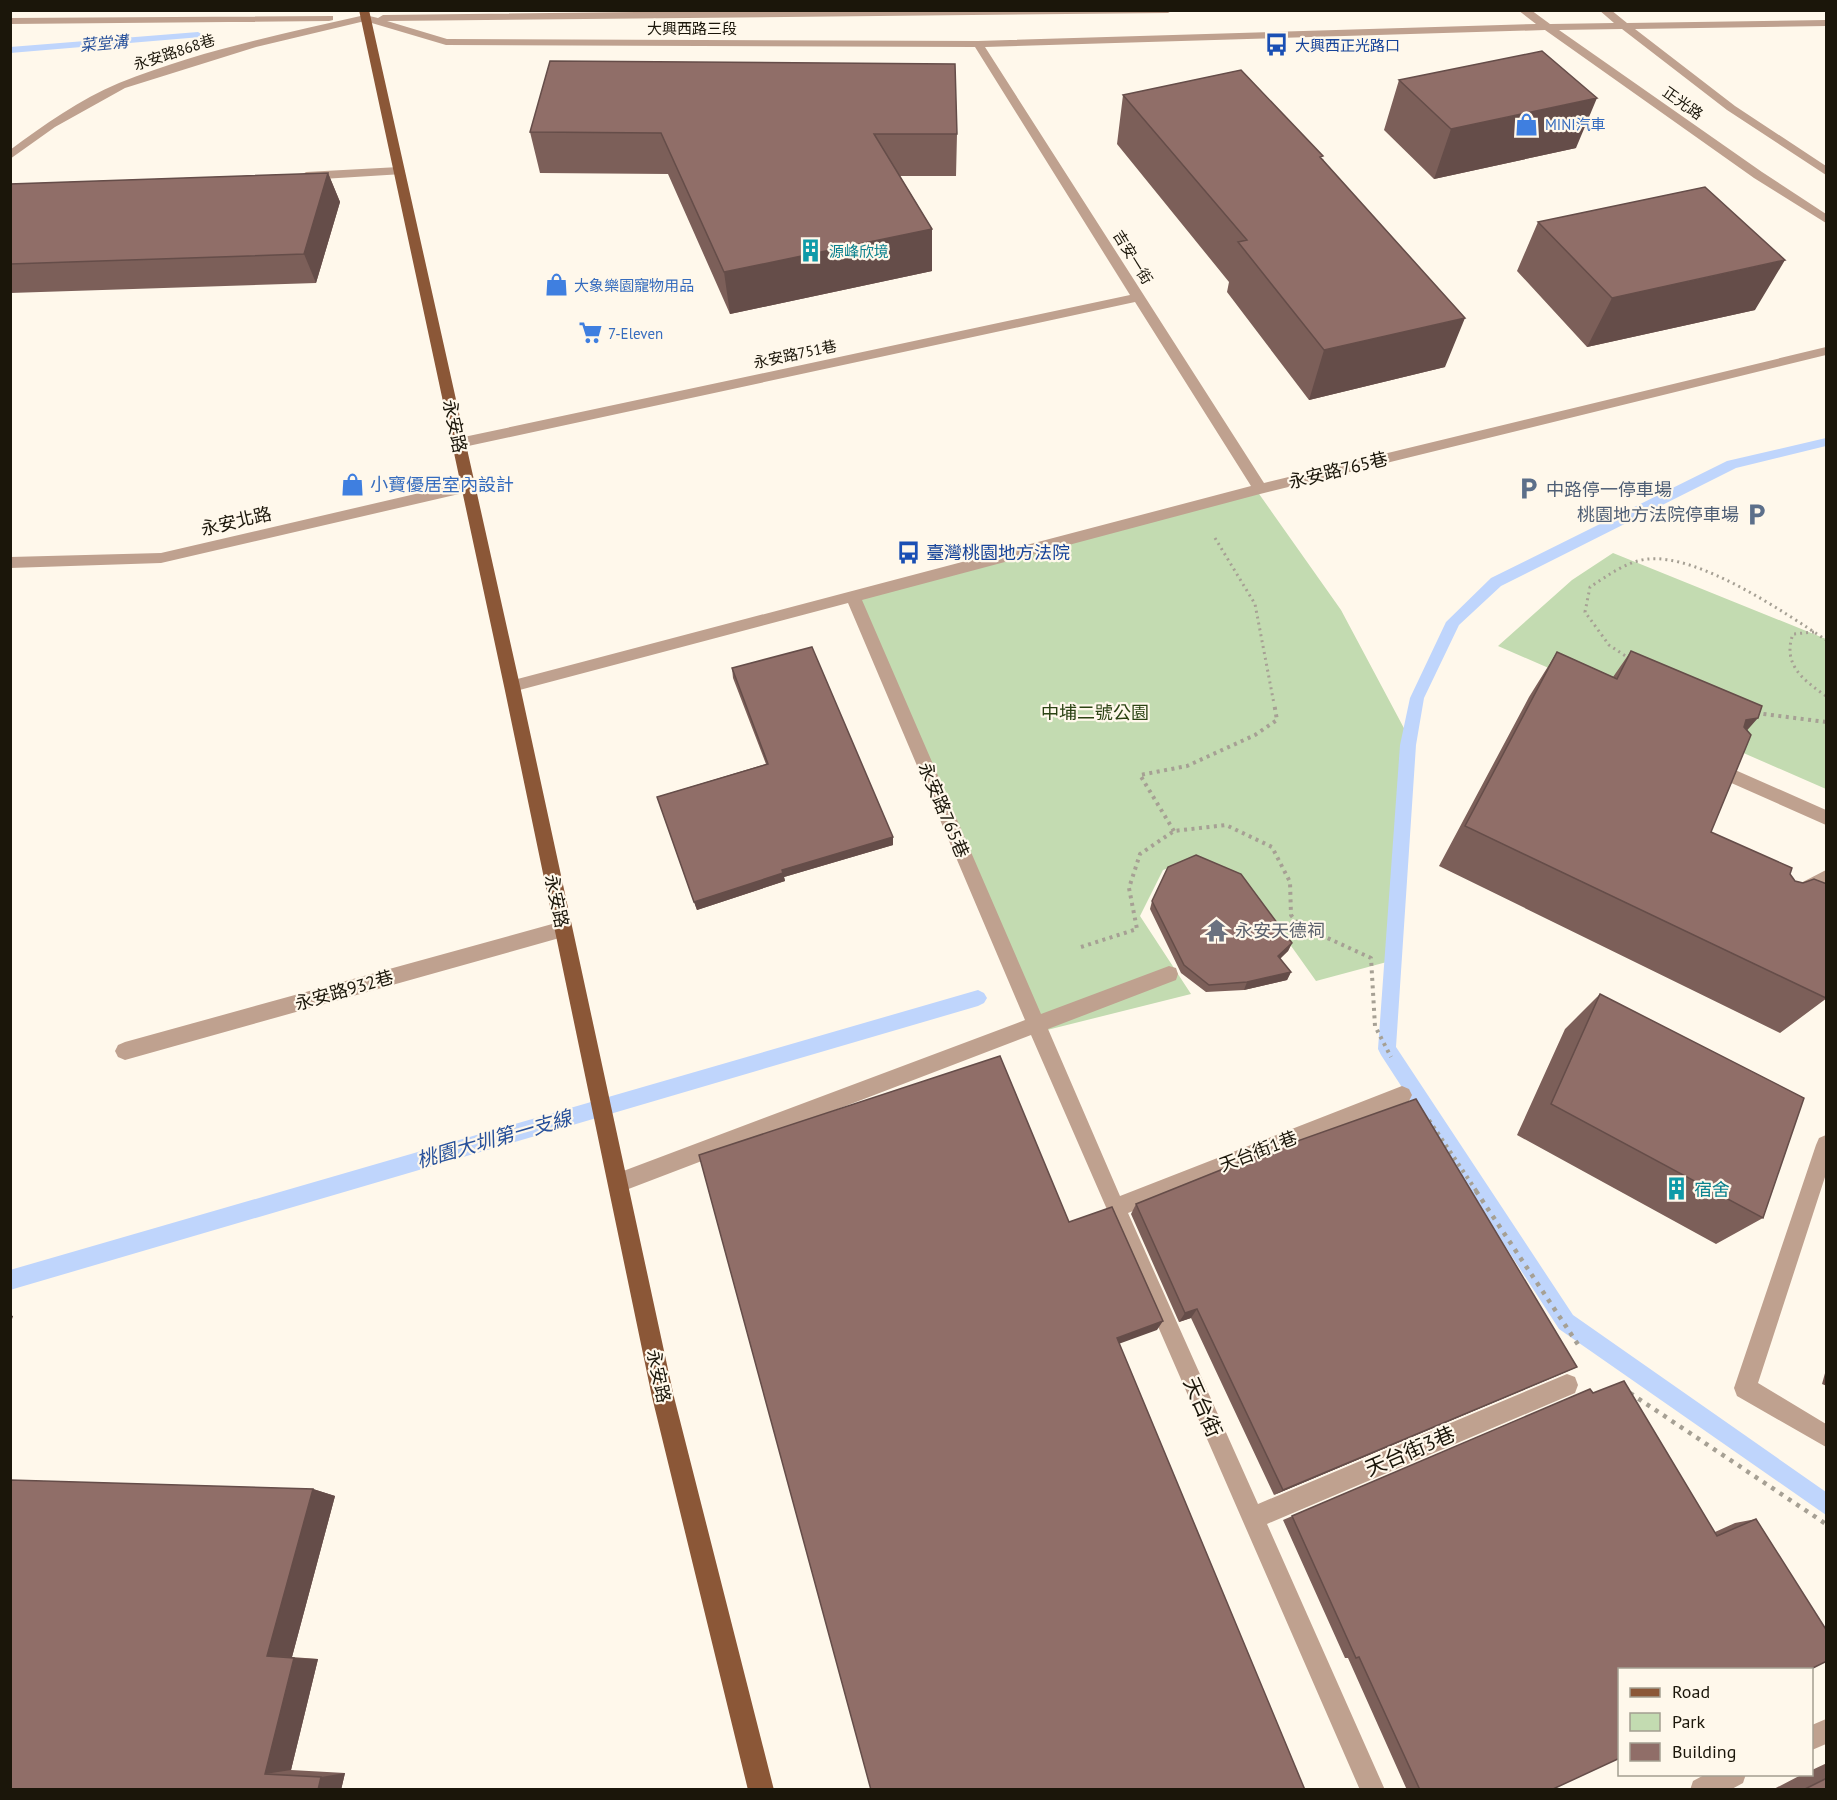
<svg xmlns="http://www.w3.org/2000/svg" width="1837" height="1800" font-family="'PT Sans','Noto Sans TC',sans-serif">
<rect width="100%" height="100%" fill="#fff8eb"/>
<path fill="#c3dbb1" d="M1257 491 1341 610 1406 732 1398 959 1316 981 1240 874 1194 859 1163 870 1140 916 1191 994 1043 1031 857 597Z
M1613 553 1826 639V789L1498 646 1572 580Z"/>
<g fill="none" stroke-linecap="round" stroke-linejoin="round">
<path fill="#bfd5fc" fill-rule="evenodd" d="M198 32 203 35 201 37 10 53V47Z
M1826 438V446L1736 468 1501 586 1459 625 1424 698 1416 745 1396 1047 1573 1315 1826 1492V1515L1559 1329 1381 1055 1378 1049 1400 745 1410 698 1446 622 1491 578 1727 461Z
M978 990 984 993 987 998 984 1003 978 1006 10 1290V1270Z"/>
<path stroke="#a6a094" stroke-width="3" stroke-dasharray="2 4" stroke-linecap="butt" d="M1215 538 1255 604 1274 704
M1814 632 1793 634C1782 664 1803 680 1826 696
M1630 659 1609 645 1585 612 1590 587C1607 576 1627 561 1648 559 1699 554 1784 612 1826 640"/>
<path stroke="#a6a094" stroke-width="4" stroke-dasharray="3 4.5" stroke-linecap="butt" d="M1756 713 1826 722
M1174 831 1140 775 1187 766 1255 735 1277 720 1274 703
M1081 947 1137 929 1129 888 1140 854 1174 831 1226 825 1272 847 1290 882 1291 915 1299 925 1371 958 1375 1026 1391 1057
M1429 1120 1477 1192"/>
<path stroke="#a6a094" stroke-width="4.5" stroke-dasharray="4 6" stroke-linecap="butt" d="M1476 1191 1579 1346
M1630 1393 1826 1524"/>
<path fill="#bfa18f" fill-rule="evenodd" d="M806 10H1173L1168 13 387 21 447 39 978 41 1536 24 1518 10H1531L1550 24 1614 23 1599 10H1611L1627 23 1826 20V26L1635 29 1735 106 1826 166V175L1727 110 1622 29 1559 30 1762 172 1826 214V223L1754 178 1545 30 985 47 1264 483 1826 347V355L1260 494 862 600 1041 1014 1169 966 1176 968 1178 974 1176 980 1048 1029 1120 1196 1402 1086 1409 1089 1412 1095 1409 1101 1128 1213 1258 1504 1567 1374 1575 1377 1578 1385 1575 1393 1267 1524 1385 1790H1360L1031 1035 618 1193 611 1190 608 1183 611 1176 618 1173 1025 1020 848 603 512 692 504 686 506 682 1251 486 1135 302 459 448 454 446 452 443 459 438 1130 295 975 47 446 45 365 21 256 47 125 88 55 127 10 159V150C44 125 80 99 119 83 198 51 282 34 365 15L378 18 383 15Z
M333 16V20L329 21 10 24V18Z
M399 167 405 171 403 174 306 180 300 176 306 172Z
M467 482 472 483 474 487 472 491 161 563 10 568V557L161 553Z
M1717 762 1826 810V825L1711 774 1709 769 1711 764Z
M1826 870V886L1799 900 1793 897 1790 892 1793 887Z
M563 921 569 923 572 929 569 935 563 937 125 1060 118 1057 115 1051 118 1045 125 1042Z
M1826 1135V1174L1758 1383 1826 1424V1447L1737 1396 1734 1388 1816 1145 1819 1138Z
M1826 1719V1744L1812 1750V1725Z
M1706 1774H1746L1743 1783 1730 1790H1690L1693 1781Z"/>
<path fill="#8b5737" fill-rule="evenodd" d="M359 10H369L520 686 674 1397 774 1790H748L652 1397 504 686Z"/>
</g>
<path fill="#7c5f59" d="M1399 80 1576 148 1434 179 1384 130Z
M1123 95 1323 159 1445 367 1309 400 1227 292 1229 282 1117 144Z
M530 132 957 134 956 176H900L932 229V271L730 314 668 174 540 173Z
M328 173 340 202 316 283 10 293V184Z
M1538 222 1755 310 1587 347 1517 271Z
M1631 651 1747 730 1711 832 1790 874 1827 998 1780 1033 1439 866 1529 697 1557 652 1613 677Z
M732 668 893 837V845L784 877 785 881 697 910 657 797 766 764 733 678Z
M1152 901 1292 943 1288 951 1280 959 1291 972 1287 980 1244 990 1206 992 1181 973 1150 909Z
M1600 994 1763 1218 1716 1244 1517 1135 1565 1029Z
M1136 1204 1577 1367 1561 1374 1274 1495 1191 1318 1179 1322 1131 1214Z
M1827 1366V1386L1822 1384Z
M1590 1389 1593 1393 1715 1532 1735 1523 1756 1519 1551 1790H1407L1348 1658H1345L1283 1520Z
M313 1489 335 1496 292 1657 318 1659 291 1770 345 1773 341 1790H10Z
M1827 1763V1790H1772L1803 1774H1812V1770Z"/>
<path fill="#654d49" d="M1597 98 1576 148 1434 179 1451 129Z
M328 173 340 202 316 283 304 254Z
M932 229V271L730 314 724 272Z
M1785 260 1755 310 1587 347 1612 298Z
M1465 318 1445 367 1309 400 1324 350Z
M1758 718 1720 761 1746 720Z
M893 837V845L784 877 785 881 697 910 694 902 782 870Z
M1292 943 1288 951 1274 964 1278 956Z
M1291 972 1287 980 1244 990 1247 982Z
M1197 1309 1191 1318 1179 1322 1185 1313Z
M10 1315 13 1316 10 1325Z
M1163 1321 1157 1330 1113 1346 1117 1338Z
M1577 1367 1561 1374 1274 1495 1283 1490Z
M313 1489 335 1496 292 1657 267 1656Z
M294 1658 318 1659 291 1770 265 1774Z
M345 1773 341 1790H318L321 1777Z"/>
<path fill="#906e68" stroke="#654d49" stroke-width="1.5" d="M1542 51 1597 98 1451 129 1399 80Z
M550 61 955 64 957 134H874L932 229 724 272 661 133 530 132Z
M1241 70 1323 156 1320 157 1465 318 1324 350 1238 242 1247 240 1123 95Z
M328 173 304 254 10 264V184Z
M1705 187 1785 260 1612 298 1538 222Z
M812 647 893 837 782 870 783 873 694 902 657 797 768 764 732 668Z
M1631 651 1762 706 1758 718 1746 720 1744 727 1751 735 1711 832 1792 868 1790 874 1795 881 1803 883 1814 879 1827 884 1826 998 1465 826 1557 652 1617 679Z
M1196 855 1241 874 1292 943 1278 956 1291 972 1247 982 1209 985 1184 965 1152 901 1168 867Z
M1600 994 1804 1098 1763 1218 1551 1104Z
M1000 1056 1069 1222 1112 1207 1163 1321 1117 1338 1305 1790H871L699 1155Z
M1416 1099 1577 1367 1283 1490 1197 1309 1185 1313 1136 1204 1258 1155Z
M1624 1381 1717 1536 1756 1519 1827 1631V1661L1809 1670H1620V1758L1551 1790H1420L1359 1657 1356 1658 1292 1516 1590 1389 1593 1393Z
M10 1480 313 1489 267 1656 294 1658 265 1774 321 1777 318 1790H10Z
M1827 1778V1790H1803Z"/>
<defs>
<symbol id="bus-bare" viewBox="-9 -9 18 18"><path d="M-5-6H5V4H4V6H2V4H-2V6H-4V4H-5ZM-3.5-4V0h7V-4ZM-3.5 1.2v1.5H-2V1.2ZM2 1.2v1.5H3.5V1.2Z" fill="#1a4fb4" stroke="#fff8eb" stroke-width="2.5" paint-order="stroke"/></symbol>
<symbol id="shop-bare" viewBox="-9 -9 18 18"><path d="M-5-2.5h2.3a2.7 3.5 0 0 1 5.4 0H5L5.5 6h-11ZM-1.5-2.5h3a1.5 2.3 0 0 0-3 0Z" fill="#3f7fe0" stroke="#fff8eb" stroke-width="2.5" paint-order="stroke"/></symbol>
<symbol id="building-bare" viewBox="-9 -9 18 18"><path d="M-4-6H4V6H1V3H-1V6H-4ZM-2.5-4.3h1.7v1.8h-1.7ZM.8-4.3h1.7v1.8H.8ZM-2.5-1h1.7V.8h-1.7ZM.8-1h1.7V.8H.8Z" fill="#0f9aa8" stroke="#fff8eb" stroke-width="2.5" paint-order="stroke"/></symbol>
<symbol id="supermarket-bare" viewBox="-9 -9 18 18"><path d="M-6-5.5h2.5l.6 2H6L4.5 2H-2.5L-4.4-4H-6ZM-1.5 3.2a1.3 1.3 0 1 0 .1 0ZM3 3.2a1.3 1.3 0 1 0 .1 0Z" fill="#3f7fe0" stroke="#fff8eb" stroke-width="2.5" paint-order="stroke"/></symbol>
<symbol id="parking-bare" viewBox="-9 -9 18 18"><path d="M-3.5-5.5H1a3.5 3.5 0 0 1 0 7H-1V5.5H-3.5ZM-1-3.4V-.6H.8a1.4 1.4 0 0 0 0-2.8Z" fill="#5c6f8a" stroke="#fff8eb" stroke-width="2.5" paint-order="stroke"/></symbol>
<symbol id="temple-bare" viewBox="-9 -9 18 18"><path d="M0-6L5-2H3V0L6.5 2.5H4V6H1.5V3h-3V6H-4V2.5H-6.5L-3 0V-2H-5Z" fill="#6b7280" stroke="#fff8eb" stroke-width="2.5" paint-order="stroke"/></symbol>
</defs>
<g fill-rule="evenodd">
<use href="#bus-bare" x="1260" y="28" width="33" height="33"/>
<use href="#shop-bare" x="1510" y="108" width="33" height="33"/>
<use href="#building-bare" x="794" y="234" width="33" height="33"/>
<use href="#shop-bare" x="540" y="268" width="33" height="33"/>
<use href="#supermarket-bare" x="574" y="316" width="33" height="33"/>
<use href="#shop-bare" x="336" y="468" width="33" height="33"/>
<use href="#parking-bare" x="1512" y="472" width="33" height="33"/>
<use href="#parking-bare" x="1740" y="498" width="33" height="33"/>
<use href="#bus-bare" x="892" y="536" width="33" height="33"/>
<use href="#temple-bare" x="1200" y="914" width="33" height="33"/>
<use href="#building-bare" x="1660" y="1172" width="33" height="33"/>
</g>
<g text-anchor="middle" dominant-baseline="central" stroke-width="4.5" stroke-linejoin="round" paint-order="stroke">
<g font-size="15" fill="#1b160a" stroke="#fff8eb">
<text x="692" y="28">大興西路三段</text>
<text transform="translate(174 52) rotate(-18)">永安路868巷</text>
<text transform="translate(1683 103) rotate(35)">正光路</text>
<text transform="translate(1133 257) rotate(58)">吉安一街</text>
<text transform="translate(795 354) rotate(-12)">永安路751巷</text>
</g>
<g font-size="15" fill="#164399" stroke="#fff8eb" text-anchor="start">
<text x="1295" y="45">大興西正光路口</text>
</g>
<g font-size="15" fill="#366cbe" stroke="#fff8eb" text-anchor="start">
<text x="1545" y="124">MINI汽車</text>
<text x="574" y="285">大象樂園寵物用品</text>
<text x="608" y="333">7-Eleven</text>
</g>
<g font-size="15" fill="#0d838f" stroke="#fff8eb" text-anchor="start">
<text x="829" y="251">源峰欣境</text>
</g>
<g font-size="16" font-style="italic" fill="#27509a" stroke="#fff8eb">
<text transform="translate(104 43) rotate(-5)">菜堂溝</text>
</g>
<g font-size="18" fill="#1b160a" stroke="#fff8eb">
<text transform="translate(455 426) rotate(78)">永安路</text>
<text transform="translate(1338 470) rotate(-14)">永安路765巷</text>
<text transform="translate(236 521) rotate(-13)">永安北路</text>
<text transform="translate(944 810) rotate(67)">永安路765巷</text>
<text transform="translate(557 901) rotate(78)">永安路</text>
<text transform="translate(344 990) rotate(-16)">永安路932巷</text>
<text transform="translate(1258 1151) rotate(-21)">天台街1巷</text>
<text transform="translate(659 1376) rotate(78)">永安路</text>
</g>
<g font-size="18" fill="#366cbe" stroke="#fff8eb" text-anchor="start">
<text x="370" y="484">小寶優居室內設計</text>
</g>
<g font-size="18" fill="#4e5e75" stroke="#fff8eb" text-anchor="start">
<text x="1546" y="489">中路停一停車場</text>
<text x="1739" y="514" text-anchor="end">桃園地方法院停車場</text>
</g>
<g font-size="18" fill="#164399" stroke="#fff8eb" text-anchor="start">
<text x="926" y="552">臺灣桃園地方法院</text>
</g>
<g font-size="18" fill="#2b4213" stroke="#fff8eb">
<text x="1095" y="712">中埔二號公園</text>
</g>
<g font-size="18" fill="#5b616d" stroke="#fff8eb" text-anchor="start">
<text x="1235" y="930">永安天德祠</text>
</g>
<g font-size="18" fill="#0d838f" stroke="#fff8eb" text-anchor="start">
<text x="1694" y="1189">宿舍</text>
</g>
<g font-size="20" font-style="italic" fill="#27509a" stroke="#fff8eb">
<text transform="translate(494 1139) rotate(-16)">桃園大圳第一支線</text>
</g>
<g font-size="21" fill="#1b160a" stroke="#fff8eb">
<text transform="translate(1203 1407) rotate(66)">天台街</text>
<text transform="translate(1410 1451) rotate(-23)">天台街3巷</text>
</g>
</g>
<rect width="1837" height="1800" fill="none" stroke="#1b160a" stroke-width="24"/>
<rect x="1618" y="1668" width="195" height="108" fill="#fff8eb" stroke="#a49e91" stroke-width="1.5"/>
<rect x="1630" y="1688" width="30" height="9" fill="#8b5737" stroke="#a49e91" stroke-width="1.5"/>
<text x="1672" y="1698" font-size="18" fill="#1b160a">Road</text>
<rect x="1630" y="1713" width="30" height="18" fill="#c3dbb1" stroke="#a49e91" stroke-width="1.5"/>
<text x="1672" y="1728" font-size="18" fill="#1b160a">Park</text>
<rect x="1630" y="1743" width="30" height="18" fill="#906e68" stroke="#a49e91" stroke-width="1.5"/>
<text x="1672" y="1758" font-size="18" fill="#1b160a">Building</text>
</svg>
